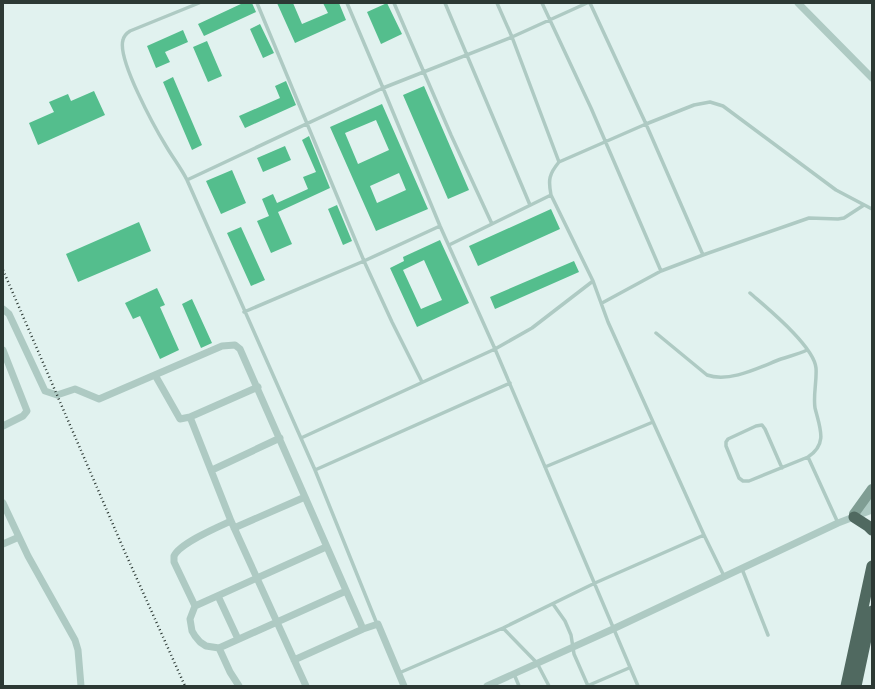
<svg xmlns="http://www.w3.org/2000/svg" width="875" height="689" font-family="Raleway,sans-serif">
<rect width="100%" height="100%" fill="#e1f2ef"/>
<path fill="#54be8d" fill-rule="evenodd" d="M243 3H252L256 12 204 36 198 24Z
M277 3H293L302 24 328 13 323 3H339L346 20 295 43Z
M387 3 402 34 381 44 367 12Z
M260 24 274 53 263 58 250 29Z
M183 30 188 42 165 52 170 62 156 68 147 46Z
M207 41 222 76 208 82 193 47Z
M173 77 202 145 192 150 163 82Z
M286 81 296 105 245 128 239 116 280 98 275 86Z
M424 86 469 190 448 199 403 95Z
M94 91 105 115 38 145 29 123 54 112 49 102 68 94 71 101Z
M382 104 428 209 376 231 330 127ZM376 120 389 150 358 164 345 133ZM399 173 406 190 377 203 370 186Z
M309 136 330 188 278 212 292 244 271 253 257 221 269 216 262 199 273 194 277 203 308 189 303 177 316 172 302 140Z
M285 146 291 160 263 172 257 158Z
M232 170 246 203 221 214 206 181Z
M337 205 352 241 343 245 328 209Z
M551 209 560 229 478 266 469 246Z
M139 222 151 251 78 282 66 254Z
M241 227 265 280 251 286 227 233Z
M440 240 469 303 417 327 390 268 404 261 403 257ZM424 260 442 300 421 309 403 270Z
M574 261 579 272 495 309 490 297Z
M157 288 165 305 160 307 179 350 160 359 140 316 133 319 125 303Z
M192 299 212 343 201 348 182 304Z"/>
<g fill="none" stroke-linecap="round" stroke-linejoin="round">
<path stroke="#aecac3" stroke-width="3.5" d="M199 3 130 31C127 33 124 35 123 40 117 59 155 128 166 146 173 158 181 168 187 180L315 470 377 624
M257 3 364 261 392 322 422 382
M347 3 383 88 440 226 495 349 638 686
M394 3 451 135 492 224
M445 3 530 205
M497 3 512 37 559 162
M542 3 591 108 661 271
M590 3 646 124 703 255
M187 180 383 88 512 37 587 3
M449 245 551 195
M750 293C767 308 814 346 816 368 817 381 813 395 815 408 820 428 828 444 808 457L749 481H743L739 478 726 446V442L728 439 756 426 762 425 765 429 782 468
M602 303 661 271 703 255 809 218 838 219 844 218 864 205
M244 312 364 261 440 226
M656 333 707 375C730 383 760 367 781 359 790 356 799 354 807 350
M301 438 495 349 532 328 593 281
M808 457 838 523
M545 467 653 422
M315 470 510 383
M742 569 768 635
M724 576 704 535 608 322 593 281 551 195C548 180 549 174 559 162L646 124 694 105 710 102 723 106 836 190 872 209
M553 604 565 621 571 635 574 654 588 686
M503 628 537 663 549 686
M399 673 503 628 595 583 704 535
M514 674 519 686
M587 686 629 668"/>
<path stroke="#aecac3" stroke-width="7" d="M798 3 872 78
M3 309 9 314 45 391 57 395 75 389 99 399 222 346 235 345 240 349 363 629
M3 350 27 411 23 416 3 426
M155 375 180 419 190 417 258 387
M190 417 231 521 306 686
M212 470 280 438
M3 503 28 556 75 640 78 650 81 686
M858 511 872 502
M231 521C218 527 180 543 174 556 174 558 174 560 174 562L195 606 190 619 192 631 195 636 200 642 206 646 219 648 346 591
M234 528 305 497
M3 544 19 537
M218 596 238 639
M195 606 326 547
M219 648 230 672 239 686
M294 660 363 629 378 624 404 686
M487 686 613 629 838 523 872 510"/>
<path stroke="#7f9d93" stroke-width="10" d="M854 514 872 489"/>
<path stroke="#506960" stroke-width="11" d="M854 517 868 526 872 530
M846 686 872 566
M856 686 872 611"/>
<path stroke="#2c3934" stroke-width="2.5" stroke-dasharray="1 3" stroke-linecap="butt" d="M3 270 124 550 185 686"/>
</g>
<rect width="875" height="689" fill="none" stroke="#2c3934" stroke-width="8"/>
</svg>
